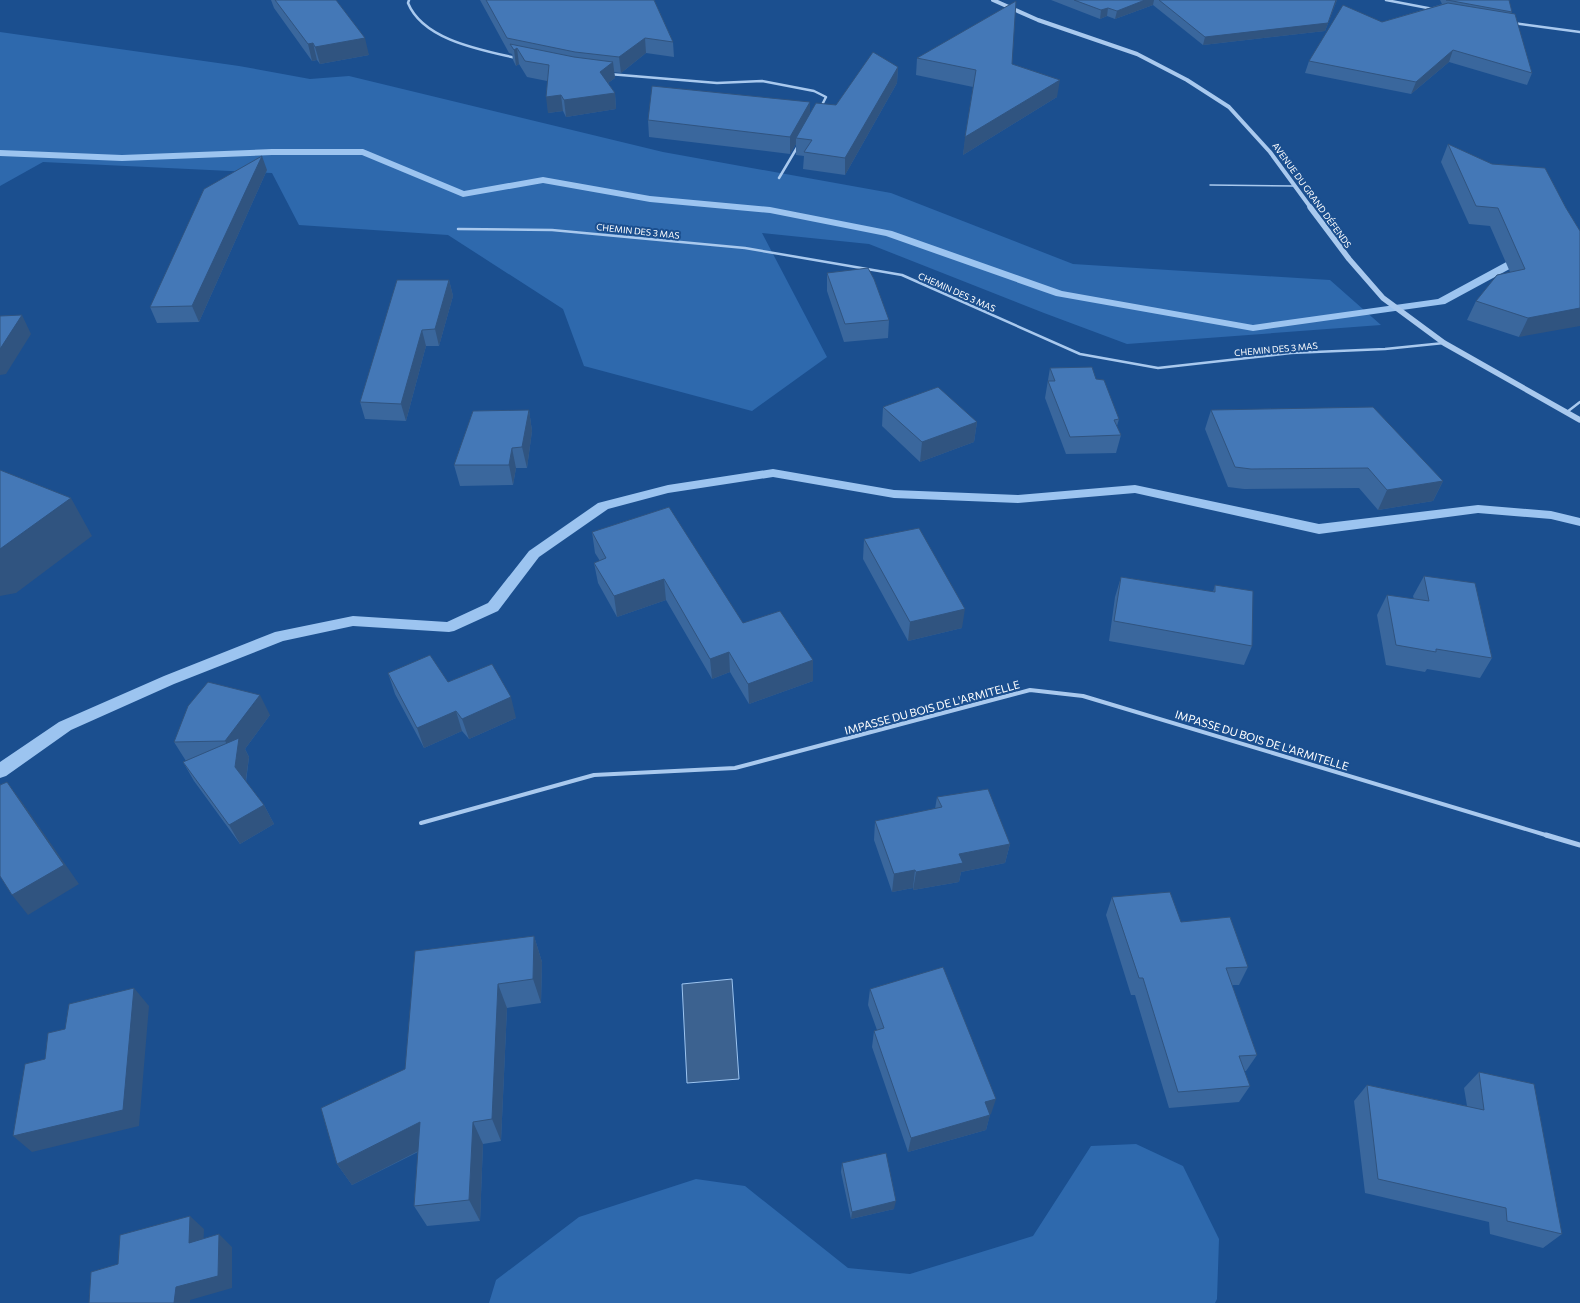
<svg xmlns="http://www.w3.org/2000/svg" width="1580" height="1303" font-family="Commissioner,sans-serif">
<rect width="100%" height="100%" fill="#1b4f8f"/>
<path fill="#2e69ad" d="M0 32 239 66 310 79 349 76 663 152 891 193 1073 264 1330 280 1381 325 1127 344 1044 313 869 244 762 233 827 357 752 411 584 366 563 309 448 235 299 225 272 173 43 162 0 186Z
M1136 1144 1183 1166 1219 1239 1217 1299 1215 1303H489L496 1280 579 1217 696 1179 745 1186 848 1268 910 1274 1033 1236 1091 1146Z"/>
<path fill="#3c6290" stroke="#9cc4f0" d="M732 979 739 1079 687 1083 682 984Z"/>
<g fill="none" stroke-linecap="round" stroke-linejoin="round">
<path fill="#9cc4f0" fill-rule="evenodd" d="M272 149H363L464 191 543 177 650 196 770 207 892 231 1062 291 1253 325 1438 299 1510 260 1525 257 1530 260 1529 262 1517 265 1445 304 1253 331 1056 296 886 236 770 213 650 202 543 183 463 197 362 155H272L122 161 0 156V150L122 155Z
M773 469 894 490 1018 495 1135 485 1319 524 1478 505 1551 511 1580 518V526L1551 519 1478 513 1319 534 1135 493 1018 503 894 498 773 477 668 493 608 509 539 557 498 611 454 631 449 632 353 626 283 641 174 684 71 730 6 776 0 778V762L59 722 164 676 275 632 353 616 447 622 488 603 529 551 598 503 668 485Z"/>
<path stroke="#a9c9ee" stroke-width="1.5" d="M1210 185 1294 186"/>
<path stroke="#a9c9ee" stroke-width="2.5" d="M458 229 552 230 745 248 902 275 1080 354 1158 368 1291 353 1385 349 1444 343
M1567 412 1580 402"/>
<path stroke="#a9c9ee" stroke-width="2.5" d="M409 0 408 3C423 40 481 50 516 58
M1386 0 1433 9
M1513 23 1580 32
M609 74 717 83 762 81 814 91 826 97 821 107
M779 178 798 146"/>
<path stroke="#a9c9ee" stroke-width="4" d="M421 823 594 775 735 768 1030 690 1083 696 1549 836"/>
<path stroke="#a9c9ee" stroke-width="5" d="M1546 835 1580 845"/>
<path stroke="#a9c9ee" stroke-width="4" d="M993 0 1038 20 1137 54 1187 80 1229 107 1270 152 1311 208"/>
<path stroke="#a9c9ee" stroke-width="5.5" d="M1310 207 1349 259 1383 298 1444 343 1580 420"/>
</g>
<path fill="#3a679d" d="M271 0H336L369 55 320 64 317 60 312 61 274 8Z
M480 0H654L673 42 674 57 646 53 621 73 614 72 615 78 608 83 615 93 616 109 566 117 563 111 548 113 547 81 527 77 519 64 516 66 513 60 512 54 509 53Z
M1051 0H1337L1325 31 1203 45 1153 5 1115 19 1107 16 1100 19Z
M1440 0H1509L1512 12 1511 14 1532 73 1527 85 1449 62 1411 94 1305 73 1309 61 1382 22 1442 4Z
M917 58 1012 64 1057 97 963 155 973 87 916 75Z
M898 67 897 83 845 175 803 169 804 156 796 155V144L790 154 649 137 648 120 810 114 836 105Z
M1448 144 1566 208 1580 231 1519 337 1467 320 1476 301 1510 272 1490 226 1469 224 1441 162Z
M267 170 199 322 157 323 150 307Z
M827 273 889 320 888 338 844 342 827 291Z
M449 280 453 296 439 346H426L406 421 365 419 360 402Z
M1050 368 1096 379 1119 419 1117 426 1121 435 1116 453 1066 454 1045 398Z
M883 407 977 422 974 442 920 462 882 426Z
M529 410 532 431 527 468H516L513 485 460 486 454 465Z
M1211 410 1443 481 1433 501 1378 510 1359 488 1244 489 1228 487 1205 429Z
M592 532 743 623 813 660V681L749 704 730 672 712 679 666 600 617 617 598 583 594 563 600 561 595 553Z
M864 539 962 628 908 641 863 559Z
M1424 576 1492 658 1480 678 1427 669 1425 672 1386 665 1377 615 1387 595 1414 599 1413 596Z
M1121 577 1213 592 1215 585 1252 646 1244 665 1109 641 1115 597Z
M388 673 448 682 516 718 469 739 462 731 424 748 395 694Z
M270 715 245 749 249 757 246 782 264 805 274 824 240 844 194 781 183 762 186 761 174 742Z
M937 797 1010 844 1005 863 961 872 959 882 913 890V888L892 892 874 840 875 821 935 809Z
M1112 897 1181 922 1248 967 1239 985H1232L1257 1055 1246 1071H1244L1250 1086 1239 1102 1169 1108 1135 995H1131L1106 915Z
M534 936 542 962 541 1003 507 1008 501 1141 483 1144 480 1221 427 1226 414 1206 418 1152 352 1185 337 1164 405 1069Z
M870 989 991 1114H990L986 1130 908 1152 872 1047 874 1031 877 1030 868 1005Z
M1479 1072 1562 1234 1543 1248 1490 1234 1489 1222 1365 1193 1354 1101 1367 1085 1467 1106 1464 1088Z
M842 1163 894 1209 851 1219 841 1172Z"/>
<path fill="#305480" d="M1145 0H1154L1153 5 1115 19 1117 11Z
M1337 0 1325 31 1203 45 1205 37Z
M1108 8 1107 16 1100 19 1101 10Z
M365 38 369 55 320 64 315 47Z
M645 38 646 53 621 73 619 57Z
M313 43 317 60 312 61 308 44Z
M517 48 519 64 516 66 514 50Z
M1453 50 1449 62 1411 94 1416 82Z
M613 62 615 78 601 88 600 72Z
M898 67 897 83 845 175V158Z
M1060 80 1057 97 963 155 965 137Z
M615 93 616 109 566 117 564 100Z
M561 95 563 111 548 113 546 97Z
M810 102V119L796 138V144L790 154V137Z
M262 156 267 170 199 322 192 306Z
M449 280 453 296 439 346 435 329Z
M1580 308V326L1519 337 1528 318Z
M22 315 31 334 6 374 0 375V349Z
M422 330 426 346 406 421 401 404Z
M529 410 532 431 527 468 522 447Z
M977 422 974 442 920 462 922 442Z
M512 448 516 468 513 485 509 465Z
M1443 481 1433 501 1378 510 1387 490Z
M71 498 92 536 16 593 0 596V549Z
M664 579 666 600 617 617 614 596Z
M965 609 962 628 908 641 910 622Z
M729 652 730 672 712 679 710 659Z
M813 660V681L749 704 748 684Z
M260 695 270 715 245 749 249 757 245 786 235 767 236 761 225 741Z
M511 697 516 718 469 739 462 719Z
M456 711 462 731 424 748 417 728Z
M7 782 22 802 79 884 28 915 12 895Z
M264 805 274 824 240 844 229 825Z
M1010 844 1005 863 961 872 959 882 913 890 916 872 959 854Z
M915 870 913 888 892 892 894 874Z
M534 936 542 962 541 1003 533 979Z
M498 984 507 1008 501 1141 492 1119Z
M134 988 149 1006 139 1126 32 1152 13 1136Z
M996 1099 991 1114 980 1117 985 1102Z
M990 1115 986 1130 908 1152 911 1138Z
M420 1122 432 1144 352 1185 337 1164Z
M473 1122 483 1144 480 1221 469 1200Z
M896 1201 894 1209 851 1219 852 1212Z
M190 1216 204 1229 203 1256 189 1243Z
M219 1234 232 1247V1288L190 1300V1303H174L176 1287Z"/>
<path fill="#4478b7" stroke="#305480" d="M275 0H336L365 38 315 47 313 43 308 44Z
M486 0H654L673 42 645 38 619 57 575 52 507 38Z
M1074 0H1145L1117 11 1108 8 1101 10Z
M1159 0H1336L1328 23 1205 37Z
M1446 0H1509L1512 12 1447 0Z
M1016 1 1012 64 1060 80 965 137 976 70 917 58Z
M1448 3 1515 14 1532 73 1453 50 1416 82 1309 61 1343 5 1382 22Z
M510 44 574 57 613 62 600 72 615 93 564 100 561 95 546 97 549 65 525 61 517 48 514 50Z
M873 52 898 67 845 158 804 152 812 140 796 138 816 103 836 105Z
M652 86 810 102 790 137 648 120Z
M1448 144 1492 164 1545 168 1566 208 1580 231V308L1528 318 1476 301 1497 275 1525 269 1498 208 1476 206Z
M262 156 192 306 150 307 204 189Z
M868 268 874 279 889 320 845 324 827 273Z
M397 280H449L435 329 422 330 401 404 360 402Z
M22 315 0 349V316Z
M1092 367 1096 379 1104 380 1119 419 1114 420 1121 435 1070 437 1048 381H1055L1050 368Z
M938 387 977 422 922 442 883 407Z
M1373 407 1443 481 1387 490 1368 468 1251 469 1235 467 1211 410Z
M529 410 522 447 512 448 509 465H454L473 411Z
M0 470 71 498 0 549Z
M669 507 743 623 780 611 813 660 748 684 729 652 710 659 664 579 614 596 594 563 606 558 592 532Z
M919 528 965 609 910 622 864 539Z
M1424 576 1475 583 1492 658 1436 649V652L1396 645 1387 595 1429 601Z
M1121 577 1215 592V585L1253 591 1252 646 1114 621Z
M430 655 448 682 492 664 511 697 462 719 456 711 417 728 388 673Z
M208 682 260 695 225 741 174 742 188 706Z
M239 738 235 767 264 805 229 825 183 762Z
M7 782 64 865 12 895 0 876V785Z
M988 789 1010 844 959 854 963 863 916 872 915 870 894 874 875 821 942 807 937 797Z
M1170 892 1181 922 1230 917 1248 967 1226 968 1257 1055 1239 1056 1250 1086 1178 1092 1143 978H1139L1112 897Z
M534 936 533 979 498 984 492 1119 473 1122 469 1200 414 1206 420 1122 337 1164 321 1108 405 1069 415 951Z
M943 967 996 1099 985 1102 990 1115 911 1138 874 1031 884 1028 870 989Z
M134 988 123 1110 13 1136 25 1064 45 1059 48 1033 65 1029 69 1004Z
M1479 1072 1534 1084 1562 1234 1507 1221 1506 1208 1378 1179 1367 1085 1484 1110Z
M886 1153 896 1201 852 1212 842 1163Z
M190 1216 189 1243 219 1234 218 1276 176 1287 174 1303H89L91 1272 118 1264 120 1235Z"/>
<g text-anchor="middle" dominant-baseline="central" stroke-width="4" stroke-linejoin="round" paint-order="stroke">
<g font-size="9" fill="#fff" stroke="#1b4f8f">
<text transform="translate(1312 195) rotate(54)">AVENUE DU GRAND DÉFENDS</text>
<text transform="translate(638 231) rotate(6)">CHEMIN DES 3 MAS</text>
<text transform="translate(957 292) rotate(24)">CHEMIN DES 3 MAS</text>
<text transform="translate(1276 349) rotate(-5)">CHEMIN DES 3 MAS</text>
</g>
<g font-size="11" fill="#fff" stroke="#1b4f8f">
<text transform="translate(932 707) rotate(-15)">IMPASSE DU BOIS DE L'ARMITELLE</text>
<text transform="translate(1262 740) rotate(17)">IMPASSE DU BOIS DE L'ARMITELLE</text>
</g>
</g>
</svg>
